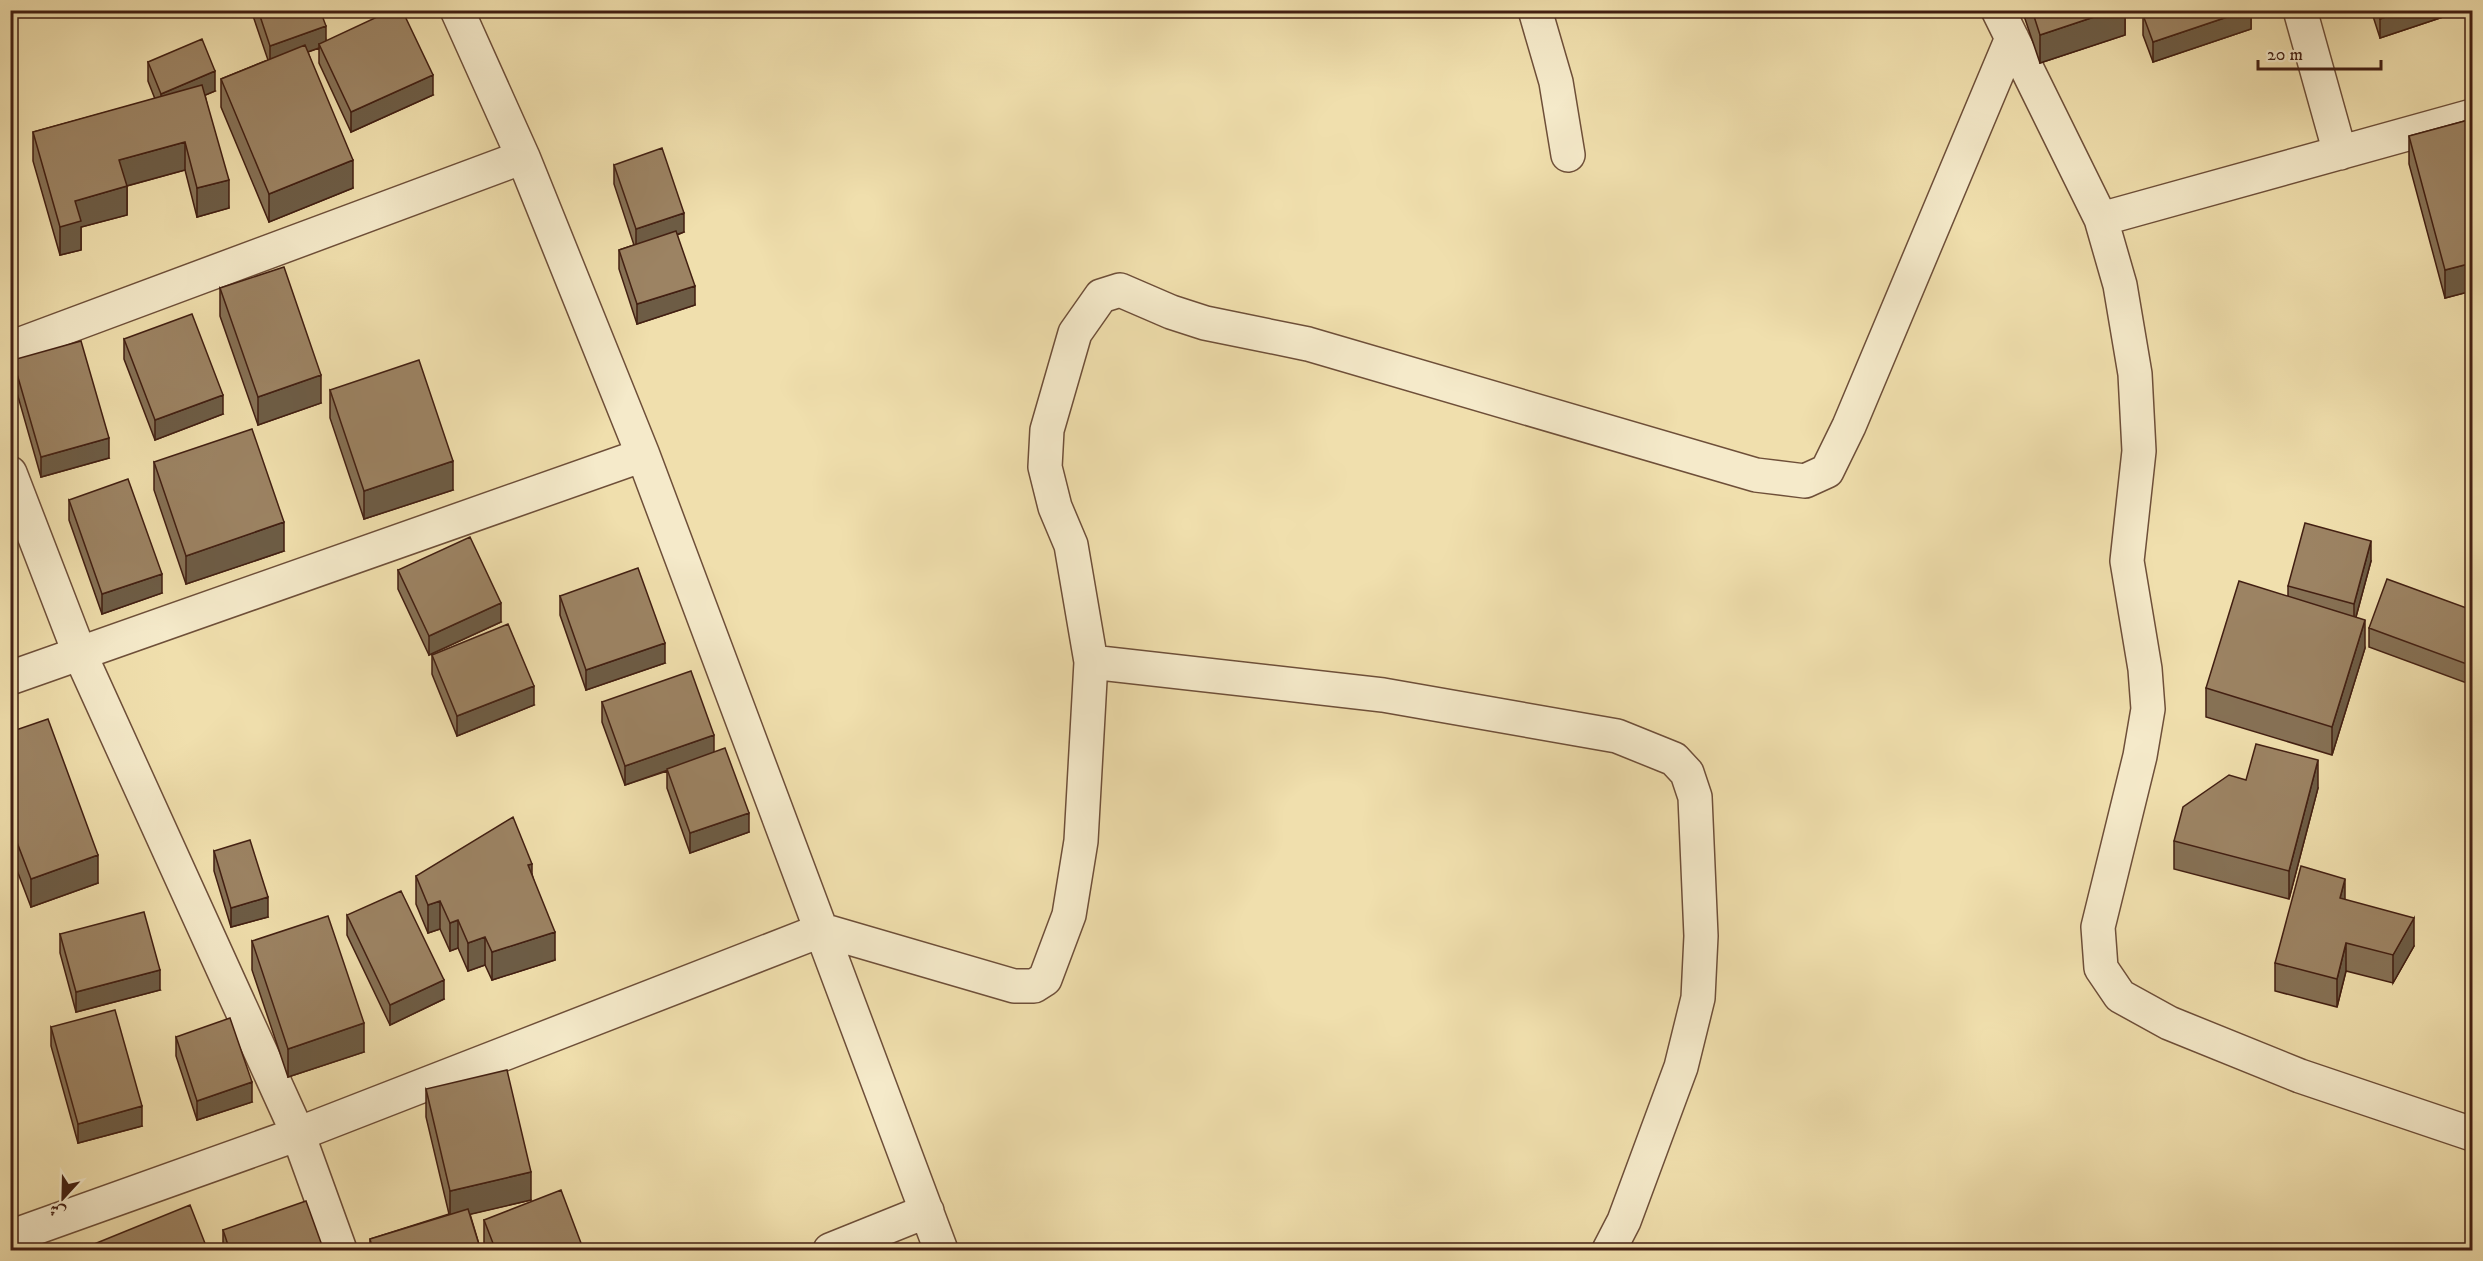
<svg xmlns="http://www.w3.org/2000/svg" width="2483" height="1261" font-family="'IM FELL DW Pica',Amiri,serif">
<rect width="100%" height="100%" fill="#f0dfad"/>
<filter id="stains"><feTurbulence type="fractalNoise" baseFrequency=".00333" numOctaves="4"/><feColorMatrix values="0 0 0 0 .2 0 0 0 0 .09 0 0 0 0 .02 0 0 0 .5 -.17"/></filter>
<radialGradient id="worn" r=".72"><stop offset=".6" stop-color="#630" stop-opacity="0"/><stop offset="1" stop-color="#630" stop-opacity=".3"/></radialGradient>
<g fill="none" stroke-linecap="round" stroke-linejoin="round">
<defs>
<path id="minor" d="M457 10 523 157 643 455 941 1250
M1535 10 1556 82 1568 155
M1998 10 2101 219 2120 285 2135 374 2139 451 2127 561 2145 669 2148 709 2140 756 2098 927 2101 968 2120 996 2169 1023 2300 1076 2472 1134
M2300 10 2340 153
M2101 219 2472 116
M10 348 523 157
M10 473 79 652 298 1134 340 1250
M1091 662 1383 695 1617 736 1674 759 1687 773 1695 797 1701 936 1698 998 1681 1067 1624 1221 1609 1250
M10 678 643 455
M10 1237 298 1134 822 930 1014 986H1034L1045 979 1069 915 1081 841 1091 662 1071 545 1055 507 1045 467 1047 430 1075 333 1101 296 1120 290 1171 312 1205 323 1308 344 1756 475 1805 481 1827 471 1849 426 2012 38
M830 1250 927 1211"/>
</defs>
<use href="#minor" stroke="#6e4f39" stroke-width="36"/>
<use href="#minor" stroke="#f5eaca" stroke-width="33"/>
</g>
<path fill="#867155" stroke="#421f12" stroke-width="1.5" d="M251 10H320L326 41 433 95 351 132 319 63V48L308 52 353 188 269 222 221 107V79L268 60Z
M2022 10H2125V35L2040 63Z
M2251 10V29L2153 62 2143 35V15Z
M2371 10H2464L2380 38Z
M148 62 215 91 205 95 229 208 197 217 185 170 127 186V215L81 227V250L60 255 33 161V132L155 99 148 81Z
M2472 119V291L2445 298 2409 164V136Z
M614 165 684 232 677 235 695 305 637 324 619 269V250L634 245 614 184Z
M220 288 321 403 258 425 220 316Z
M124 339 223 414 155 440 124 359Z
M13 360 109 458 41 477 13 379Z
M330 390 453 490 364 519 330 418Z
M154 462 284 551 186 584 154 490Z
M69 500 162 593 102 614 69 520Z
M2371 561 2356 617 2365 648 2332 755 2206 717V688L2288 596V586Z
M398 570 501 622 429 655 398 589Z
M560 596 665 663 586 690 560 615Z
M2472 610V685L2369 647V628Z
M432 655 534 705 457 736 432 674Z
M602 702 714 752 749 832 690 853 667 788V771L625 785 602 722Z
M10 732 98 883 31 907 10 852Z
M2246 780 2318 788 2289 899 2174 869V841Z
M214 851 268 917 231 927 214 871Z
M532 874 555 960 492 980 485 965 468 971 458 948 450 951 440 929 428 933 416 904V876Z
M2345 900 2414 946 2393 983 2346 971 2337 1007 2275 991V963Z
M347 915 444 999 390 1025 347 935Z
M60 934 160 990 76 1012 60 953Z
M2472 934V968L2470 967V939Z
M252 941 364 1052 288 1077 252 970Z
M51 1027 142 1126 78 1143 51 1046Z
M176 1037 252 1102 197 1120 176 1056Z
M426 1089 531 1200 470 1214 481 1251H370V1239L449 1214 426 1117Z
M484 1220 584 1251H485L484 1248Z
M223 1230 324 1251H223Z"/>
<path fill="#6d5c45" stroke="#421f12" stroke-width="1.5" d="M2115 10H2125V35L2040 63V35Z
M2248 10H2251V29L2153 62V42Z
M2405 10H2464L2380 38V19Z
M326 26V46L319 44V48L270 65V46Z
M215 71V91L161 114V94Z
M433 75V95L351 132V112Z
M185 142V170L119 188V160Z
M353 160V188L269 222V194Z
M229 180V208L197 217V188Z
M127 186V215L81 227V250L60 255V227L75 201Z
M684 213V232L636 249V229Z
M2472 263V291L2445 298V270Z
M695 286V305L637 324V304Z
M321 375V403L258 425V397Z
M223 395V414L155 440V420Z
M109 438V458L41 477V457Z
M453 461V490L364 519V491Z
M284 522V551L186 584V556Z
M2371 541V561L2354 624V604Z
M162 574V593L102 614V594Z
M501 603V622L429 655V636Z
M2365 620V648L2332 755V727Z
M665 643V663L586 690V670Z
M534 686V705L457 736V716Z
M714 735V754L625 785V766Z
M2318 760V788L2289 899V871Z
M749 813V832L690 853V833Z
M98 855V883L31 907V879Z
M532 864V892L528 865Z
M2345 879V907L2340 898Z
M268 897V917L231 927V908Z
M440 901V929L428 933V905Z
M2414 918V946L2393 983V955Z
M458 920V948L450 951V923Z
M555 932V960L492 980V952Z
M485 937V965L468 971V943Z
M2346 943V971L2337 1007V979Z
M160 970V990L76 1012V992Z
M444 980V999L390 1025V1005Z
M364 1023V1052L288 1077V1049Z
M252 1082V1102L197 1120V1101Z
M142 1106V1126L78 1143V1124Z
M531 1172V1200L450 1219V1191Z"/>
<path fill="#9c8363" stroke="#421f12" stroke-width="1.5" d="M258 10H320L326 26 270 46Z
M392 10H402L433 75 351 112 319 44Z
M2032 10H2115L2040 35Z
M2157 10H2248L2153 42 2143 15Z
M2377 10H2405L2380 19Z
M202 39 215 71 161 94 148 62Z
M305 45 353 160 269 194 221 79Z
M202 85 229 180 197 188 185 142 119 160 127 186 75 201 81 221 60 227 33 132Z
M2472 119V263L2445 270 2409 136Z
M662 148 684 213 636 229 614 165Z
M676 231 695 286 637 304 619 250Z
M284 267 321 375 258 397 220 288Z
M192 314 223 395 155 420 124 339Z
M81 341 109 438 41 457 13 360Z
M419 360 453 461 364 491 330 390Z
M252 429 284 522 186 556 154 462Z
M128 479 162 574 102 594 69 500Z
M2305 523 2371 541 2354 604 2288 586Z
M470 537 501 603 429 636 398 570Z
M638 568 665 643 586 670 560 596Z
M2387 579 2472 610V666L2369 628Z
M2239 581 2365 620 2332 727 2206 688Z
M508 624 534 686 457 716 432 655Z
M691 671 714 735 625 766 602 702Z
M48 719 98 855 31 879 10 824V732Z
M2256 744 2318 760 2289 871 2174 841 2183 807 2229 775 2246 780Z
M725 748 749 813 690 833 667 769Z
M513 817 532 864 528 865 555 932 492 952 485 937 468 943 458 920 450 923 440 901 428 905 416 876Z
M250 840 268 897 231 908 214 851Z
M2301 866 2345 879 2340 898 2414 918 2393 955 2346 943 2337 979 2275 963Z
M401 891 444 980 390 1005 347 915Z
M144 912 160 970 76 992 60 934Z
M328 916 364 1023 288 1049 252 941Z
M115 1010 142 1106 78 1124 51 1027Z
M230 1018 252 1082 197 1101 176 1037Z
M507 1070 531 1172 450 1191 426 1089Z
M561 1190 584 1251H496L484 1220Z
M306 1201 324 1251H230L223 1230Z
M190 1205 208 1251H77Z
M468 1209 481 1251H373L370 1239Z"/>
<rect width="2483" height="1261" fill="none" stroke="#f0dfad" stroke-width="36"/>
<rect x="12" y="12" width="2459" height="1237" fill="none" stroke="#421f12" stroke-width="3"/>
<rect x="18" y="18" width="2447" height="1225" fill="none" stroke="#421f12" stroke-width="1.5"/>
<g transform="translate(63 1198) rotate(202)" stroke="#f5eaca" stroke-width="4.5" paint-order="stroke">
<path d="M0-4.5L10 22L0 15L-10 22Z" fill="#421f12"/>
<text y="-9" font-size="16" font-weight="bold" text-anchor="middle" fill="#421f12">ش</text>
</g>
<path d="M2258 60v9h123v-9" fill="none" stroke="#421f12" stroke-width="3"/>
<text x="2267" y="60" font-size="18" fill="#421f12" stroke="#f5eaca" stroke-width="4.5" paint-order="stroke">20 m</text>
<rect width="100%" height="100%" filter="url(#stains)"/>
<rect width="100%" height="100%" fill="url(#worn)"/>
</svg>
